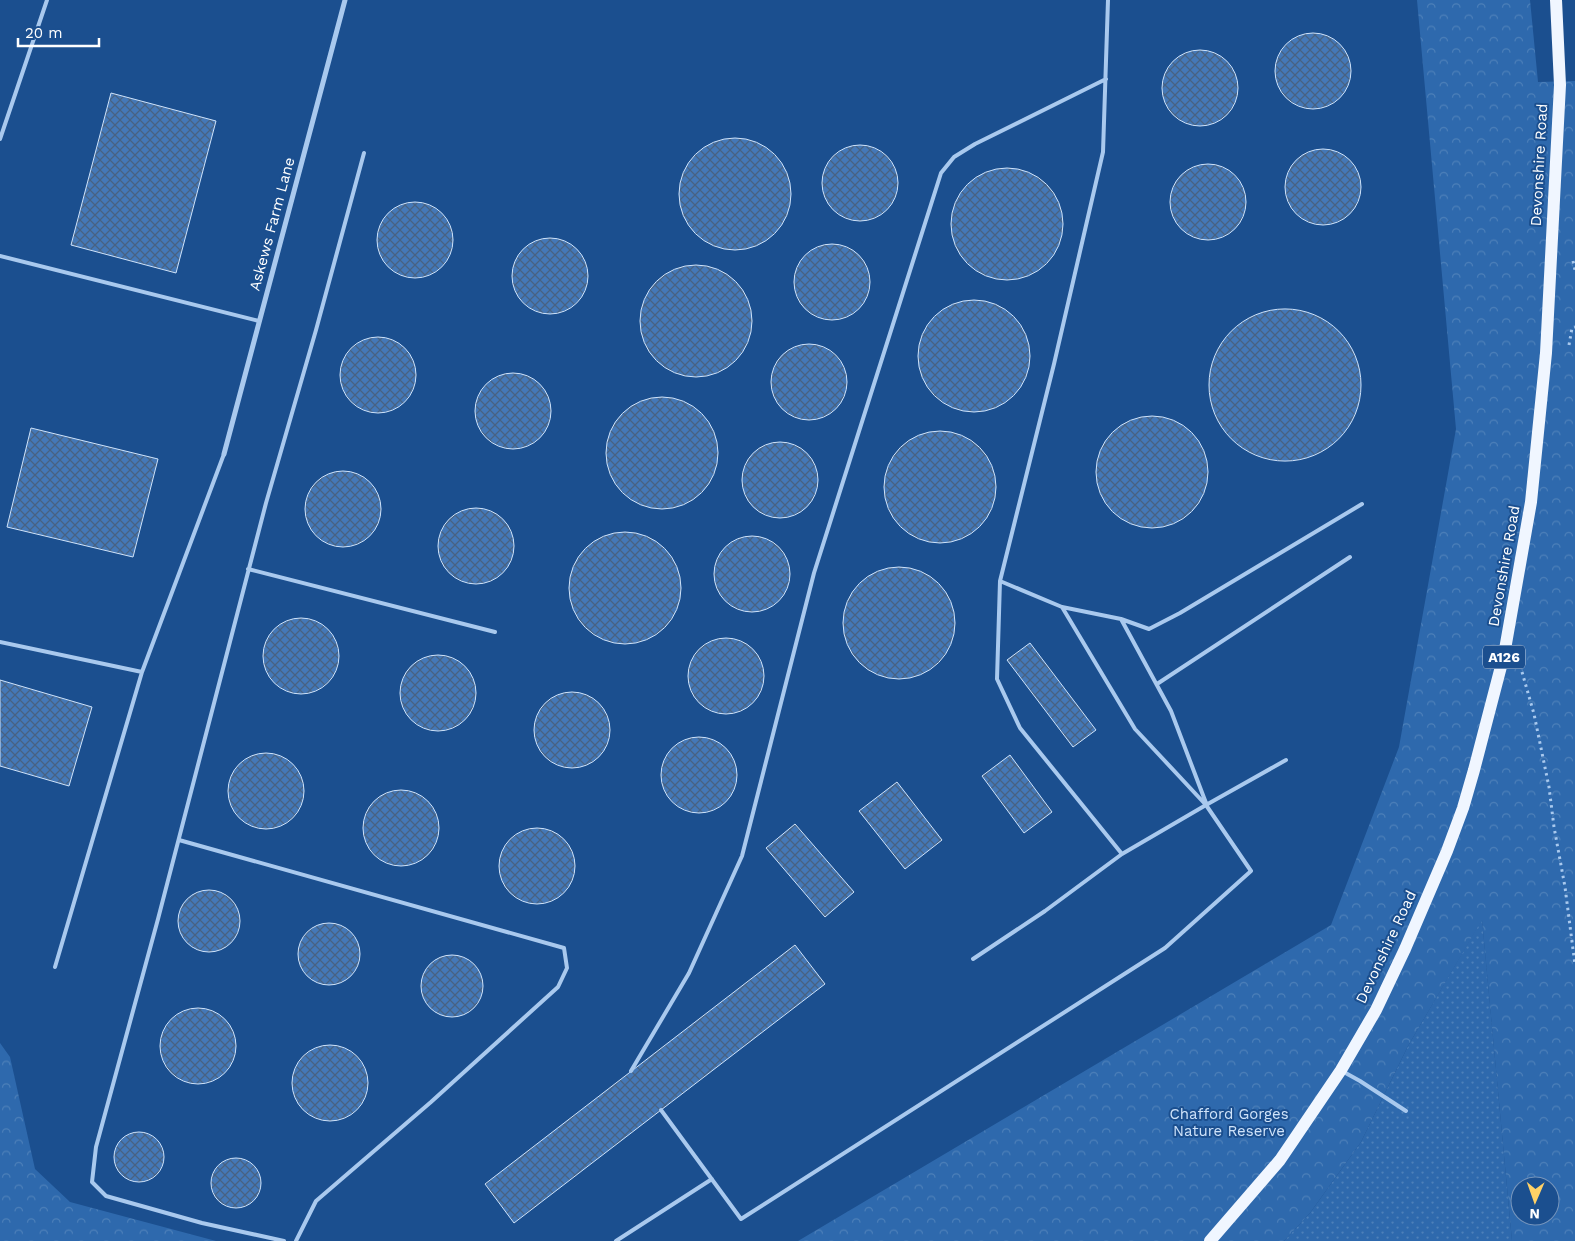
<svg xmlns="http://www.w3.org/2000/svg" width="1575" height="1241" font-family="'Work Sans',sans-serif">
<defs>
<pattern id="grass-dots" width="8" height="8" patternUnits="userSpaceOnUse" patternTransform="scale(1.25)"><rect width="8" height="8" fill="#2e69ad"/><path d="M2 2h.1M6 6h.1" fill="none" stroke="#4d80b9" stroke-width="1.8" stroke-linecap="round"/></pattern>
<pattern id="forest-crowns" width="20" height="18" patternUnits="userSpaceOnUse" patternTransform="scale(1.25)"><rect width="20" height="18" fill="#2e69ad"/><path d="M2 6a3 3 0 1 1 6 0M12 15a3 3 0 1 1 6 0" fill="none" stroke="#4d80b9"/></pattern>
<pattern id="building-cross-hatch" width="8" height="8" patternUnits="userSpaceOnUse" patternTransform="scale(1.25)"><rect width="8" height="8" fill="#4478b7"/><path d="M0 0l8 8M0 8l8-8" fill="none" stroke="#486282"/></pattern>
</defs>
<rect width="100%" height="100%" fill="#1b4f8f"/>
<path fill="url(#grass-dots)" d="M1482 919 1512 1241H1284L1310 1213 1361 1142 1408 1046Z"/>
<path fill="url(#forest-crowns)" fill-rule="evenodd" d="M1417 0H1530L1538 82 1575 81V1241H1512L1482 920 1408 1046 1361 1142 1310 1213 1284 1241H798L1331 925 1399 747 1456 429ZM1520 1186H1550V1216H1520Z
M0 1043 10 1057 35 1169 70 1202 216 1241H0Z"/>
<path fill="url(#building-cross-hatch)" stroke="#cfe3fa" d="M1275 71a38 38 0 1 1 76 0a38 38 0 1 1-76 0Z
M1162 88a38 38 0 1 1 76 0a38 38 0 1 1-76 0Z
M111 93 216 121 176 273 71 245Z
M679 194a56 56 0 1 1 112 0a56 56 0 1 1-112 0Z
M822 183a38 38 0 1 1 76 0a38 38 0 1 1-76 0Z
M1285 187a38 38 0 1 1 76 0a38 38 0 1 1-76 0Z
M1170 202a38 38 0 1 1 76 0a38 38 0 1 1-76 0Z
M951 224a56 56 0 1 1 112 0a56 56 0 1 1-112 0Z
M377 240a38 38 0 1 1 76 0a38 38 0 1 1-76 0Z
M512 276a38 38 0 1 1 76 0a38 38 0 1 1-76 0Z
M794 282a38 38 0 1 1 76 0a38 38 0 1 1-76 0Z
M640 321a56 56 0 1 1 112 0a56 56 0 1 1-112 0Z
M918 356a56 56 0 1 1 112 0a56 56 0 1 1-112 0Z
M1209 385a76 76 0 1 1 152 0a76 76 0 1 1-152 0Z
M340 375a38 38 0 1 1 76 0a38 38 0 1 1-76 0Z
M771 382a38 38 0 1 1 76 0a38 38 0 1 1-76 0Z
M475 411a38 38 0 1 1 76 0a38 38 0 1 1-76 0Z
M606 453a56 56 0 1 1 112 0a56 56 0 1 1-112 0Z
M1096 472a56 56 0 1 1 112 0a56 56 0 1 1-112 0Z
M31 428 158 459 133 557 7 527Z
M884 487a56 56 0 1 1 112 0a56 56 0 1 1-112 0Z
M742 480a38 38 0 1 1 76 0a38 38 0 1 1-76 0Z
M305 509a38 38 0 1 1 76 0a38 38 0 1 1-76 0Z
M438 546a38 38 0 1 1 76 0a38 38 0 1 1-76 0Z
M569 588a56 56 0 1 1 112 0a56 56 0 1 1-112 0Z
M714 574a38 38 0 1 1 76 0a38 38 0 1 1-76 0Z
M843 623a56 56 0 1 1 112 0a56 56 0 1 1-112 0Z
M263 656a38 38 0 1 1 76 0a38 38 0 1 1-76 0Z
M688 676a38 38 0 1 1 76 0a38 38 0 1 1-76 0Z
M1030 643 1096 730 1073 747 1007 660Z
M400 693a38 38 0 1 1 76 0a38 38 0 1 1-76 0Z
M0 680 92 707 69 786 0 766Z
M534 730a38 38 0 1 1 76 0a38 38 0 1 1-76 0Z
M661 775a38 38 0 1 1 76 0a38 38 0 1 1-76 0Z
M228 791a38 38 0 1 1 76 0a38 38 0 1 1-76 0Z
M1010 755 1052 812 1024 833 982 776Z
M897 782 942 840 905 869 859 811Z
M363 828a38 38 0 1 1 76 0a38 38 0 1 1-76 0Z
M795 824 854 892 825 917 766 848Z
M499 866a38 38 0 1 1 76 0a38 38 0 1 1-76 0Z
M178 921a31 31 0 1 1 62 0a31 31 0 1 1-62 0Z
M298 954a31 31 0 1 1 62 0a31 31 0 1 1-62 0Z
M795 945 825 984 514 1223 485 1184Z
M421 986a31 31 0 1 1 62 0a31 31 0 1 1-62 0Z
M160 1046a38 38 0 1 1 76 0a38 38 0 1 1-76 0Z
M292 1083a38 38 0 1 1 76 0a38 38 0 1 1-76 0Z
M114 1157a25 25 0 1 1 50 0a25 25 0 1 1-50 0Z
M211 1183a25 25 0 1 1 50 0a25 25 0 1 1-50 0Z"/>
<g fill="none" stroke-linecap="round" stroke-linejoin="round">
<path stroke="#a9c9ee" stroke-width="3" stroke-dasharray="2.5 4" stroke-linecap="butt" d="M1573 261 1575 270
M1569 345 1572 328 1575 327
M1522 672 1534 714 1549 787 1554 827 1565 887 1575 965"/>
<path stroke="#a9c9ee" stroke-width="4" d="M0 139 47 0
M0 256 259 321
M248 569 495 632
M1000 581 1062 607 1121 619 1149 629 1180 613 1362 504
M1062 607 1135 729 1206 805
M1121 619 1171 711 1206 803
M0 642 142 672 224 454
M1157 684 1350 557
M1206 805 1286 760
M179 840 564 948 567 968 558 987 431 1102 316 1201 296 1241
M973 959 1045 911 1122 854
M55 967 142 672
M631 1071 689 973 742 856 814 573 941 173 954 157 975 144 1106 79
M1342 1071 1360 1081 1406 1111
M661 1110 741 1219 1165 948 1251 871 1206 805 1122 854 1020 728 997 679 1000 581 1054 364 1103 152 1108 0
M284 1241 202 1223 106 1196 92 1182 96 1147 158 919 266 503 316 330 364 153
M616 1241 712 1179"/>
<path stroke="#a9c9ee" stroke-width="5" d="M224 454 345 0"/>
<path stroke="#f0f6ff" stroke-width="12" d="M1210 1241 1280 1160 1341 1070 1376 1010 1405 949 1447 851 1463 808 1474 770 1504 655 1531 502 1546 353 1560 85 1556 0"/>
</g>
<g text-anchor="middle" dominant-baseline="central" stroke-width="4" stroke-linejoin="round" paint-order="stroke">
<rect fill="#1b4f8f" stroke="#bbcadd" stroke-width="1" x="1483" y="645.5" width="42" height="23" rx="4"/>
<g font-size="14" font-weight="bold" fill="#fff">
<text x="1504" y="657">A126</text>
</g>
<g font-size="15" fill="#fff" stroke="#1b4f8f">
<text transform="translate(1539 165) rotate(-87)">Devonshire Road</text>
<text transform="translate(272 224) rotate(-75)">Askews Farm Lane</text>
<text transform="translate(1504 566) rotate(-80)">Devonshire Road</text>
<text transform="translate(1386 947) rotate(-65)">Devonshire Road</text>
</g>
<g font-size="15" fill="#cfe3fa" stroke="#1b4f8f">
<text x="1229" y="1114">Chafford Gorges<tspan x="1229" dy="17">Nature Reserve</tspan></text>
</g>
</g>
<g transform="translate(1535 1201) rotate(182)"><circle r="24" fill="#1b4f8f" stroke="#7695bc"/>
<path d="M0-4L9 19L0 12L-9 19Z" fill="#ffd166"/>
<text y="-8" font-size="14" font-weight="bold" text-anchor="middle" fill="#ffffff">N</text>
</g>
<path d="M18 38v8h81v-8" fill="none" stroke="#ffffff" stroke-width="2.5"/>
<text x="25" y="38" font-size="15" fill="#ffffff" stroke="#1b4f8f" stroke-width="4" paint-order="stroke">20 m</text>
</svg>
